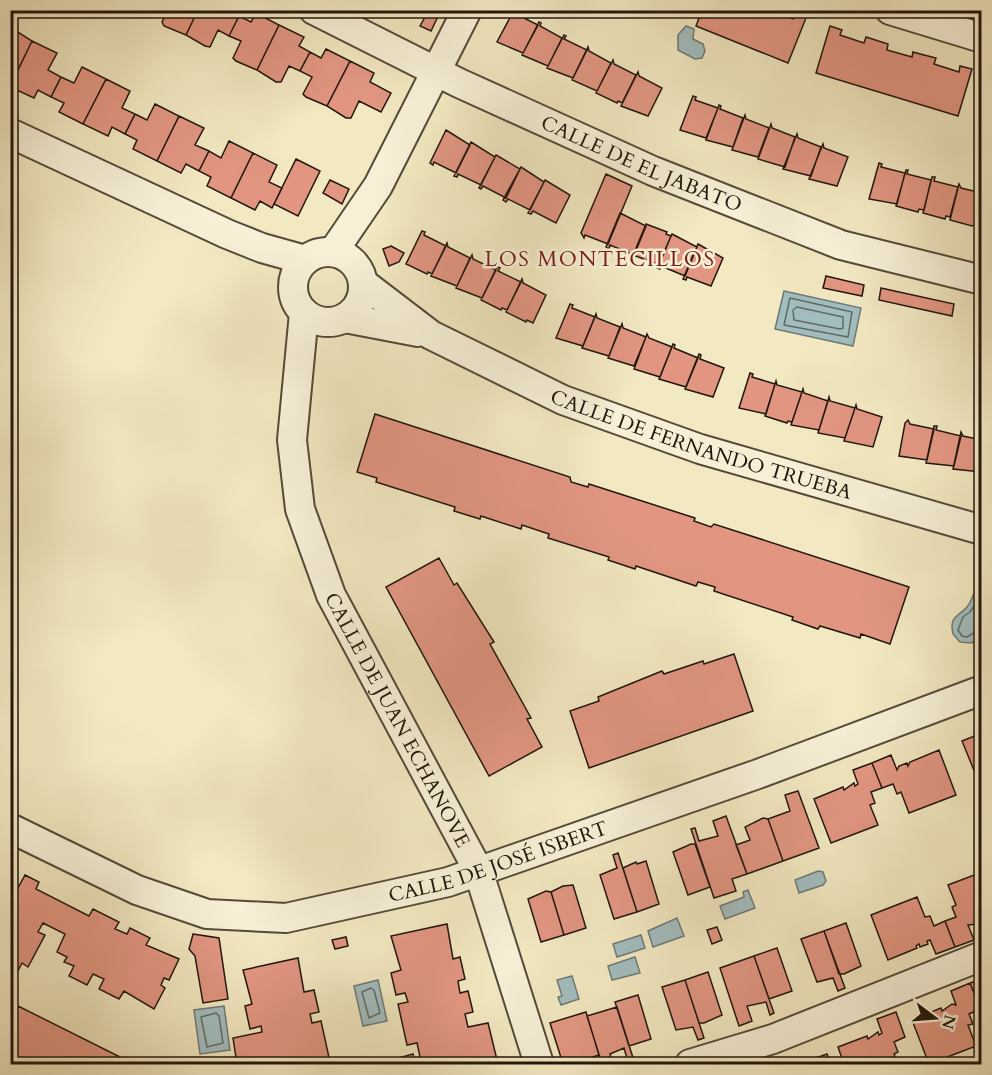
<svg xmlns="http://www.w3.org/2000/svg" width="992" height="1075" font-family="Cardo,serif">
<rect width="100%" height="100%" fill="#f2e8c1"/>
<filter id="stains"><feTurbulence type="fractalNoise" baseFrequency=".00333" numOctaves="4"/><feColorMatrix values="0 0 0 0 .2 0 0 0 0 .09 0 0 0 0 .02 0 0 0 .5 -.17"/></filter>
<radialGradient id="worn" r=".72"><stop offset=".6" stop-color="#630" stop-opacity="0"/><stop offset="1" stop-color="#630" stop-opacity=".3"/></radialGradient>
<path fill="#a2bdbf" stroke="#6e7a77" stroke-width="1.5" d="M686 26 694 29 693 39 703 44 705 51 702 58 695 59 678 50V35Z
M784 291 861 308 853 346 775 329Z
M981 587V632L972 643 960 642 953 634C949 616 958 617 967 607 974 599 970 594 981 587Z
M818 871 823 872 826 881 823 885 799 893 795 880Z
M748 890 755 908 725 919 720 906 744 897 743 892Z
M677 918 684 936 653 947 648 931Z
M641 935 645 948 617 957 613 944Z
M635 957 640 973 612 980 608 966Z
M572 976 579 999 561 1005 558 997 562 996 557 980Z
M378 980 387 1021 363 1026 354 986Z
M224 1006 230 1050 200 1054 194 1010Z"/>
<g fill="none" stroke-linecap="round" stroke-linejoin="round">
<path stroke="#626a66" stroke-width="1.5" d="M790 298 852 312 848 337 784 325Z
M797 307 843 317V328L840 329 794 320 793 310Z
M982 594 970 612 963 617 958 630 962 636 967 637 982 628
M371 988 374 990 380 1013 369 1018 362 992Z
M216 1013 219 1016 223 1043 207 1047 201 1017Z"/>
</g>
<path fill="#e29682" stroke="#21160c" stroke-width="1.5" d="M168 10H198L186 35 164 26 162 22Z
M198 10H229L239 16 229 36 218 30 210 47 205 46 186 35Z
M412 10H441L431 31 420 26 425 17Z
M514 10 517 11 516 14 538 25 523 53 497 42Z
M702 10H772L793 19 795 13 806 18 788 63 696 26Z
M256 13 279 25 257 70 236 61 233 58 241 41 229 36 239 16 251 22Z
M539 22 541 23 540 26 562 38 548 66 522 55Z
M279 25 304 37 299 46 310 52 300 71 289 66 281 82H276L257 70Z
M830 26 842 30 840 35 864 43 866 37 888 44 887 50 912 57 913 52 924 55 936 58 934 64 959 72 960 66 972 69 958 116 816 73Z
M13 29 32 41 10 86V30Z
M564 35 566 36 564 39 587 50 573 78 547 68Z
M32 41 57 53 48 70 61 77 51 97 38 90 34 98 10 87Z
M588 47 589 51 611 63 597 91 572 80Z
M326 49 350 61 327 106 306 97 303 94 312 77 300 71 310 52 321 58Z
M613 60 614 64 636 75 622 103 618 101 617 103 596 93Z
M350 61 374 73 370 82 391 93 381 112 359 101 351 118H346L327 106Z
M82 67 106 79 83 124 59 112 64 103 51 97 61 77 74 83Z
M638 72 639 76 662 88 648 116 621 106Z
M106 79 130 91 122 108 135 114 125 134 112 127 108 136 83 124Z
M693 96 696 97 695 100 718 108 706 138 680 130Z
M155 104 179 116 157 161 133 149 137 140 125 134 135 114 147 120Z
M719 105 721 106 720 109 743 118 733 147 706 140Z
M745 115 746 119 769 128 758 157 732 150Z
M179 116 204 128 195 145 209 151 199 171 186 164 181 173 157 161Z
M771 124 772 128 795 137 785 167 758 159Z
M446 130 470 145 456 173 434 162 433 165 430 163Z
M797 134 798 138 821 147 811 176 783 169Z
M229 141 253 153 231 198 207 186 211 177 199 171 209 151 221 158Z
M471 142 495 157 481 185 458 174 457 177 454 176Z
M823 144 824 148 848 157 837 186 809 179Z
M253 153 277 165 269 182 282 188 272 208 260 201 255 210 231 198Z
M496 155 520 169 506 198 483 186 481 189 479 188Z
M296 159 320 171 298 216 274 204Z
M879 163 882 164 881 167 905 173 897 204 869 199Z
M521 167 544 182 530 210 508 199 506 202 503 200Z
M906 170H908L907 174 931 180 924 210 919 209 918 212 896 206Z
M606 174 632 186 608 244 585 235 584 238 581 233Z
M932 177H935L934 181 958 187 950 217 946 216 945 219 923 213Z
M330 180 349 189 342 204 323 193Z
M545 180 570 195 556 223 533 211 531 214 528 213Z
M959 184 961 188 982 193V202L978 201V204L982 205V208L977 224 972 226 950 220Z
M620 213 646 226 634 255 610 245 609 249 606 247Z
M646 224 667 232 666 234 671 236 659 265 636 256 632 258Z
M422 231 425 232 424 235 446 246 432 274 428 272 427 274 406 264Z
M672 234 697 247 685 276 661 266 660 269 657 268Z
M447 243 448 247 470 258 457 286 431 276Z
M698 244 723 258 711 286 687 277 686 280 683 279Z
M391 246 404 253 399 262 389 266 383 249Z
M472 255 473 259 496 270 482 298 456 288Z
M497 267 500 268 498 271 521 282 507 310 502 308 501 310 481 300Z
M826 276 864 285 862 296 823 288Z
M522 279 523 283 546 295 533 323 527 320 526 322 506 312Z
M881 288 954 304 952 316 879 300Z
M570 304 573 305 572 308 595 317 583 346 556 338Z
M596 314 597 318 620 327 609 356 582 348Z
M622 324 623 328 646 337 634 366 608 358Z
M647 334 649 338 672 347 660 377 634 369Z
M673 344 675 345 674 348 698 358 686 387 659 379Z
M699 354 701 355 700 359 724 368 713 397 685 389Z
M750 373 753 374 752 377 775 384 766 414 739 408Z
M776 381 777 385 802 392 792 422 788 421 787 423 765 416Z
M803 389 804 393 828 401 819 430 791 425Z
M829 397 830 401 855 408 845 438 818 433Z
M856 405 857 409 882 417 873 447 844 441Z
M375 414 570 477 571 482 588 487 589 484 695 518 694 521 711 527 714 524 909 587 890 644 861 634 860 638 820 626 818 629 792 620 793 617 714 591 715 587 698 582 696 586 636 566 635 569 608 560 609 557 548 538 549 534 522 525 521 529 481 516 480 519 454 511 455 507 376 482 377 478 357 472Z
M908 420 910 424 934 429 927 460 899 456 905 423Z
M934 426H937L936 430 961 436 954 466 926 463Z
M961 432 963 436 982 440 981 472 953 469Z
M439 558 454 585 457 583 494 642 490 644 531 718 527 719 542 747 489 776 386 587Z
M734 654 753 711 589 768 570 711 599 701 598 697 662 671 664 674 703 661 704 664Z
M982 733V784L980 785 962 741Z
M939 750 956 795 909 813 901 792 897 794 893 784 882 788 872 763 891 755 897 770 899 766 907 763 908 766 910 762Z
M872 763 882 788 871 792 875 803 870 805 878 825 831 843 814 799 843 787 844 790 854 783 855 786 858 784 853 770Z
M798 791 819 848 783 861 768 819 790 811 785 795Z
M726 816 747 874 732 879 736 891 714 898 691 829 695 828 699 841 718 836 713 821Z
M763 818 768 819 783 861 747 874 736 845 750 840 745 827Z
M691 844H695L710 887 688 895 673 852Z
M618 853 637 912 614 919 600 875 617 868 613 855Z
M646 861 659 904 637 912 623 868 636 862 637 864Z
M982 872V920L980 924 968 925 974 940 955 947 945 921 956 917 952 907 956 905 948 885Z
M25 875 39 882 36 889 89 916 93 909 119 922 115 929 127 934 130 928 150 938 146 945 179 959 169 980 164 978 161 985 165 988 154 1009 124 991 119 999 99 989 104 979 93 974 87 985 69 976 74 966 64 962 67 957 57 952 65 934 43 923 38 932 45 935 28 967 22 963 10 986V896L13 897Z
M573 885 586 928 564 935 551 892 563 886Z
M546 891 551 892 564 935 541 942 528 899Z
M917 897 925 917 930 916 934 926 945 921 955 947 936 954 930 940 927 941 928 944 920 947 919 944 916 946 917 948 888 960 871 915Z
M846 923 861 966 844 974H839L824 931Z
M447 924 453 959 460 957 465 979 458 981 460 993 468 991 473 1012 465 1014 468 1027 488 1023 498 1064H377L413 1054 414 1058 420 1057 417 1043 407 1045 398 1004 408 1002 405 993 396 995 391 973 401 970 391 936Z
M717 927 722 940 712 944 707 930Z
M824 931 845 988 838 991 833 978 817 982 801 939Z
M193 934 219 938 228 999 203 1003 195 956 189 949Z
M346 937 348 946 335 949 332 940Z
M777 948 792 991 769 999 754 956Z
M754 956 774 1013 770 1015 766 1002 747 1006 752 1021 739 1026 720 968Z
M298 958 304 992 314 990 319 1012 310 1014 312 1023 321 1021 330 1062 321 1064H237L233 1038 262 1032 261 1026 250 1029 245 1006 252 1004 243 970Z
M708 972 722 1015 704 1023H699L685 980Z
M982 979V1008L980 1009 970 983Z
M685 980 704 1038 698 1040 693 1027 676 1030 662 987Z
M970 983 980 1009 969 1014 973 1024 968 1025 976 1046 929 1064 912 1020 941 1008 942 1011 952 1004 956 1005 951 991Z
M638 995 651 1039 629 1046 615 1002Z
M18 1006 134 1064H10V1021Z
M617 1007 634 1061 628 1062 624 1048 610 1054 613 1064H602L587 1016Z
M586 1012 599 1055 577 1062V1064H563L550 1023Z
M896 1012 905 1037 894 1042 898 1052 894 1054 898 1064H844L838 1047 867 1036 868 1039 878 1032 879 1035 882 1033 877 1019Z
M827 1054 831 1064 795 1063 805 1062Z"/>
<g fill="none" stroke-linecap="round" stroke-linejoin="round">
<defs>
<g id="street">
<path id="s1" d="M314 10 459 83 653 171 841 245 982 280"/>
<path d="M890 10 982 38"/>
<path d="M10 133 227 234 262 248 305 260"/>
<path d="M333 252 378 186 467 10"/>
<circle cx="328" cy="287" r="35"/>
<path id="s2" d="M363 283 431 335 563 400 700 449 982 530"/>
<path id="s3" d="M304 313 292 440 300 509 331 595 478 870 539 1064"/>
<path d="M345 318 418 332"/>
<path id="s4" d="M10 828 137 890 207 914 286 918 448 882 758 774 982 690"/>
<path d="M690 1064 773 1039 982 956"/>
</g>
</defs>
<use href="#street" stroke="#554a39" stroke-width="32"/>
<use href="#street" stroke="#f7f0d7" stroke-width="28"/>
</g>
<g text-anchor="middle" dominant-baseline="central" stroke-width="5" stroke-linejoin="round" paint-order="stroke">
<g font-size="20" fill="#21160c" stroke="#f7f0d7">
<text stroke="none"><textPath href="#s1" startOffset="362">CALLE DE EL JABATO</textPath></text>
<text stroke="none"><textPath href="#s2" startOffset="378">CALLE DE FERNANDO TRUEBA</textPath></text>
<text stroke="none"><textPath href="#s3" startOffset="430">CALLE DE JUAN ECHANOVE</textPath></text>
<text stroke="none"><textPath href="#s4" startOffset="514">CALLE DE JOSÉ ISBERT</textPath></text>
</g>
<g font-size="21" letter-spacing="1.5" fill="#7a1f14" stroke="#f7f0d7">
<text x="600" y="259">LOS MONTECILLOS</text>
</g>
</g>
<rect width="992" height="1075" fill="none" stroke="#f2e8c1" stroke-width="36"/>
<rect x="12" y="12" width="968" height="1051" fill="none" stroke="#21160c" stroke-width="3"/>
<rect x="18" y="18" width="956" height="1039" fill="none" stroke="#21160c" stroke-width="1.5"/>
<g transform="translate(935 1018) rotate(106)" stroke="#f7f0d7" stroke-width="4.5" paint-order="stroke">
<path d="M0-4.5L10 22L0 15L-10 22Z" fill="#21160c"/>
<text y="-9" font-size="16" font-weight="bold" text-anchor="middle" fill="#21160c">N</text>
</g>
<rect width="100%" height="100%" filter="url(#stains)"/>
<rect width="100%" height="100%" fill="url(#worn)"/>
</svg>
